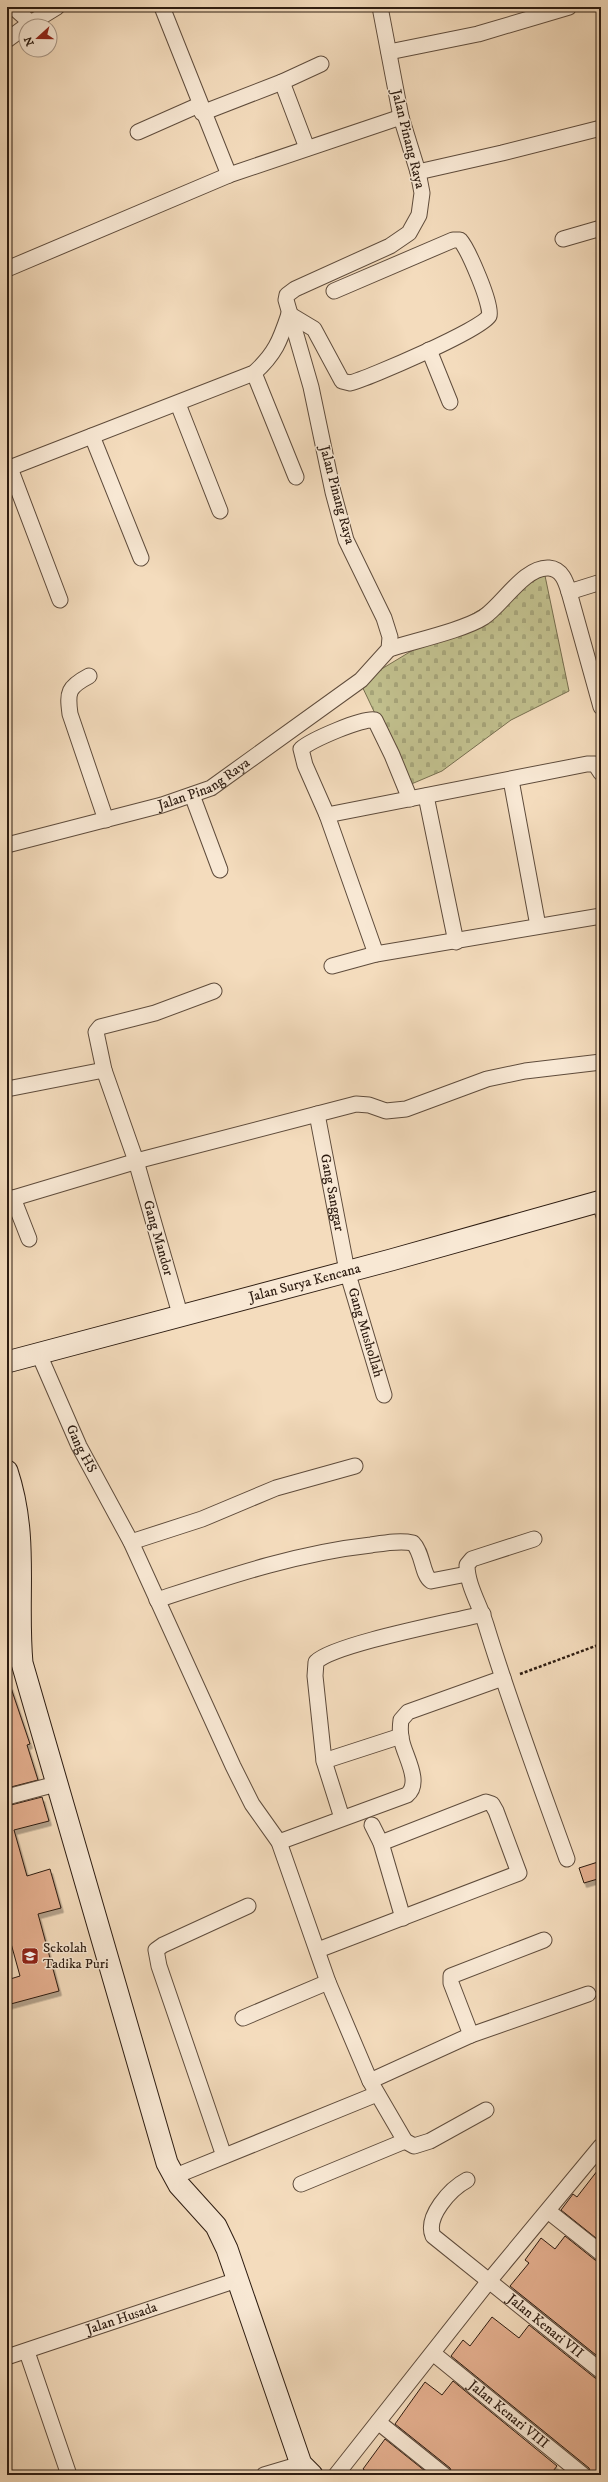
<svg xmlns="http://www.w3.org/2000/svg" width="608" height="2482" font-family="'IM FELL DW Pica',serif">
<defs>
<pattern id="cemetery-stones" width="16" height="16" patternUnits="userSpaceOnUse"><rect width="16" height="16" fill="#c1bf8d"/><path d="M2 7V4a2 2 0 0 1 4 0v3zM10 15v-3a2 2 0 0 1 4 0v3z" fill="#a6a479"/></pattern>
<filter id="shadow"><feDropShadow dx="2.5" dy="4.5" stdDeviation="0" flood-color="#0004"/></filter>
</defs>
<rect width="100%" height="100%" fill="#f4dcbd"/>
<filter id="stains"><feTurbulence type="fractalNoise" baseFrequency=".005" numOctaves="4"/><feColorMatrix values="0 0 0 0 .2 0 0 0 0 .09 0 0 0 0 .02 0 0 0 .5 -.17"/></filter>
<radialGradient id="worn" r=".72"><stop offset=".6" stop-color="#630" stop-opacity="0"/><stop offset="1" stop-color="#630" stop-opacity=".3"/></radialGradient>
<path fill="url(#cemetery-stones)" stroke="#776e4f" d="M544 571 569 691 511 720 442 771 409 785 360 682Z"/>
<path fill="#e4af8f" stroke="#2d1c11" filter="url(#shadow)" d="M7 1685H10L30 1744 27 1745 38 1780 7 1788Z
M42 1797 49 1821 14 1830 27 1876 50 1869 61 1908 38 1914 59 1991 7 2005V1980L20 1976 7 1929V1806Z
M601 1861V1878L584 1883 579 1868Z
M601 2166V2242L561 2210 573 2194 577 2197Z
M565 2236 595 2260 601 2262V2359L510 2286 529 2263 525 2260 541 2238 555 2249Z
M492 2317 519 2338 529 2325 595 2378 601 2380V2475H592L589 2468 451 2356 463 2340 470 2346Z
M453 2381 557 2466 550 2475H453L450 2468 395 2424 425 2382 442 2395Z
M385 2439 430 2475H371L363 2469Z"/>
<g fill="none" stroke-linecap="round" stroke-linejoin="round">
<defs>
<path id="lane" d="M596 1204 601 1220"/>
<g id="street">
<path d="M13 7 31 23"/>
<path d="M162 7 229 175"/>
<path d="M26 26 57 7"/>
<path d="M7 40 26 26"/>
<path d="M389 52 478 34 569 7"/>
<path d="M282 82 307 148"/>
<path d="M202 113 282 82 321 64"/>
<path d="M138 132 199 105"/>
<path d="M418 172 502 153 601 128"/>
<path d="M563 239 601 228"/>
<path d="M7 269 229 175 401 117"/>
<path d="M289 314 314 329 342 381 350 383C367 379 485 328 489 316 493 306 468 249 460 240H453L334 291"/>
<path d="M429 350 450 402"/>
<path d="M254 373 296 477"/>
<path d="M178 404 220 511"/>
<path d="M92 436 141 558"/>
<path d="M10 468 60 600"/>
<path d="M7 469 254 373C275 354 280 341 289 314"/>
<path d="M569 592 601 707"/>
<path d="M389 649C414 641 464 630 484 617 503 604 525 566 549 568 562 569 566 582 569 592L601 582"/>
<path d="M89 676C68 687 67 692 70 714L106 820"/>
<path d="M511 780 538 926"/>
<path d="M192 795 220 870"/>
<path d="M426 796 456 942"/>
<path d="M327 815 587 764H595L601 773"/>
<path id="s1" d="M7 845 162 805 211 788 361 680 389 649 390 637 384 618 346 540 333 492 311 387 286 300 287 295 295 289 390 246 409 233 419 215 422 193 418 172 401 117 380 7"/>
<path d="M376 954 327 815 305 765 301 749C311 740 364 717 375 720L392 755 410 799"/>
<path d="M332 966 376 954 601 916"/>
<path d="M7 1089 104 1070"/>
<path id="s2" d="M317 1114 347 1271 384 1395"/>
<path d="M13 1198 29 1239"/>
<path d="M7 1200 144 1159 356 1104 369 1105 386 1111 406 1109 487 1079 525 1071 601 1062"/>
<path d="M180 1314 136 1161 104 1070 96 1032 100 1027 155 1013 214 991"/>
<path id="s3" d="M38 1352 79 1446 131 1542 233 1766 252 1804 279 1842 328 1982 370 2081 405 2141 414 2146 430 2141 486 2110"/>
<path d="M534 1539 472 1559 467 1565C467 1585 480 1605 486 1625 510 1704 539 1781 567 1859"/>
<path d="M131 1542 202 1519 276 1488 355 1466"/>
<path d="M7 1599 21 1597"/>
<path d="M157 1600C227 1577 297 1553 371 1545 384 1543 400 1540 413 1543 423 1553 422 1575 431 1581L467 1574"/>
<path d="M324 1761 401 1736"/>
<path d="M7 1797 56 1784"/>
<path d="M342 1818 324 1761 315 1676 316 1662C334 1644 451 1622 483 1614"/>
<path d="M372 1825 381 1843 403 1918"/>
<path d="M279 1842 407 1795C422 1783 405 1756 402 1742 400 1735 400 1727 401 1720L408 1712 503 1678"/>
<path d="M318 1950 519 1873 496 1811 492 1804 486 1802 381 1843"/>
<path d="M243 2018 328 1982"/>
<path d="M471 2035 451 1983V1976L544 1940"/>
<path d="M370 2081 471 2035 588 1994"/>
<path d="M224 2156 159 1966 156 1950 163 1945 248 1906"/>
<path d="M173 2177 377 2094"/>
<path id="s4" d="M467 2180C450 2189 425 2217 433 2236L601 2371"/>
<path d="M301 2184 405 2141"/>
<path d="M548 2211 601 2253"/>
<path d="M27 2352 69 2475"/>
<path id="s5" d="M434 2354 583 2475"/>
<path id="s6" d="M7 2357 237 2280"/>
<path d="M378 2422 444 2475"/>
<path d="M264 2475 301 2464"/>
<path d="M336 2475 489 2281 601 2146"/>
</g>
<g id="secondary">
<path id="s7" d="M7 1362 391 1260 601 1201"/>
<path d="M7 1471C29 1537 16 1596 22 1663L167 2163 179 2185 216 2226 227 2249 301 2464 312 2475"/>
</g>
</defs>
<use href="#lane" stroke="#5f4c3c" stroke-width="9"/>
<use href="#street" stroke="#5f4c3c" stroke-width="17"/>
<use href="#secondary" stroke="#2d1c11" stroke-width="23"/>
<path stroke="#2d1c11" stroke-width="2.5" stroke-dasharray="3 2" stroke-linecap="butt" d="M520 1674 601 1644"/>
<use href="#lane" stroke="#f8e8d4" stroke-width="7"/>
<use href="#street" stroke="#f8e8d4" stroke-width="15"/>
<use href="#secondary" stroke="#f8e8d4" stroke-width="21"/>
</g>
<defs>
<symbol id="school-square" viewBox="-11 -11 22 22"><rect x="-9" y="-9" width="18" height="18" rx="4" fill="#8f2418" stroke="#f8e8d4"/><path d="M0-5L7-2L0 1L-7-2ZM-4 1L0 2.5L4 1V4Q0 6-4 4Z" fill="#fff"/></symbol>
</defs>
<g fill-rule="evenodd">
<use href="#school-square" x="20" y="1946" width="20" height="20"/>
</g>
<g text-anchor="middle" dominant-baseline="central" stroke-width="3" stroke-linejoin="round" paint-order="stroke">
<g font-size="14" fill="#2d1c11" stroke="#f8e8d4">
<text transform="translate(408 139) rotate(76)">Jalan Pinang Raya</text>
<text transform="translate(337 495) rotate(75)">Jalan Pinang Raya</text>
<text stroke="none"><textPath href="#s1" startOffset="207">Jalan Pinang Raya</textPath></text>
<text stroke="none"><textPath href="#s2" startOffset="80">Gang Sanggar</textPath></text>
<text transform="translate(158 1238) rotate(74)">Gang Mandor</text>
<text stroke="none"><textPath href="#s7" startOffset="308">Jalan Surya Kencana</textPath></text>
<text stroke="none"><textPath href="#s2" startOffset="224">Gang Mushollah</textPath></text>
<text stroke="none"><textPath href="#s3" startOffset="106">Gang HS</textPath></text>
<text stroke="none"><textPath href="#s6" startOffset="121">Jalan Husada</textPath></text>
<text stroke="none"><textPath href="#s4" startOffset="214">Jalan Kenari VII</textPath></text>
<text stroke="none"><textPath href="#s5" startOffset="96">Jalan Kenari VIII</textPath></text>
</g>
<g font-size="14" fill="#2d1c11" stroke="#f8e8d4" text-anchor="start">
<text x="43" y="1948">Sekolah<tspan x="43" dy="16">Tadika Puri</tspan></text>
</g>
</g>
<rect width="608" height="2482" fill="none" stroke="#f4dcbd" stroke-width="24"/>
<rect x="8" y="8" width="592" height="2466" fill="none" stroke="#2d1c11" stroke-width="2"/>
<rect x="12" y="12" width="584" height="2458" fill="none" stroke="#2d1c11"/>
<g transform="translate(38 38) rotate(249)"><circle r="19" fill="#f8e8d4" stroke="#a79686"/>
<path d="M0-3L7 15L0 10L-7 15Z" fill="#8f2418"/>
<text y="-6" font-size="11" font-weight="bold" text-anchor="middle" fill="#2d1c11">N</text>
</g>
<rect width="100%" height="100%" filter="url(#stains)"/>
<rect width="100%" height="100%" fill="url(#worn)"/>
</svg>
